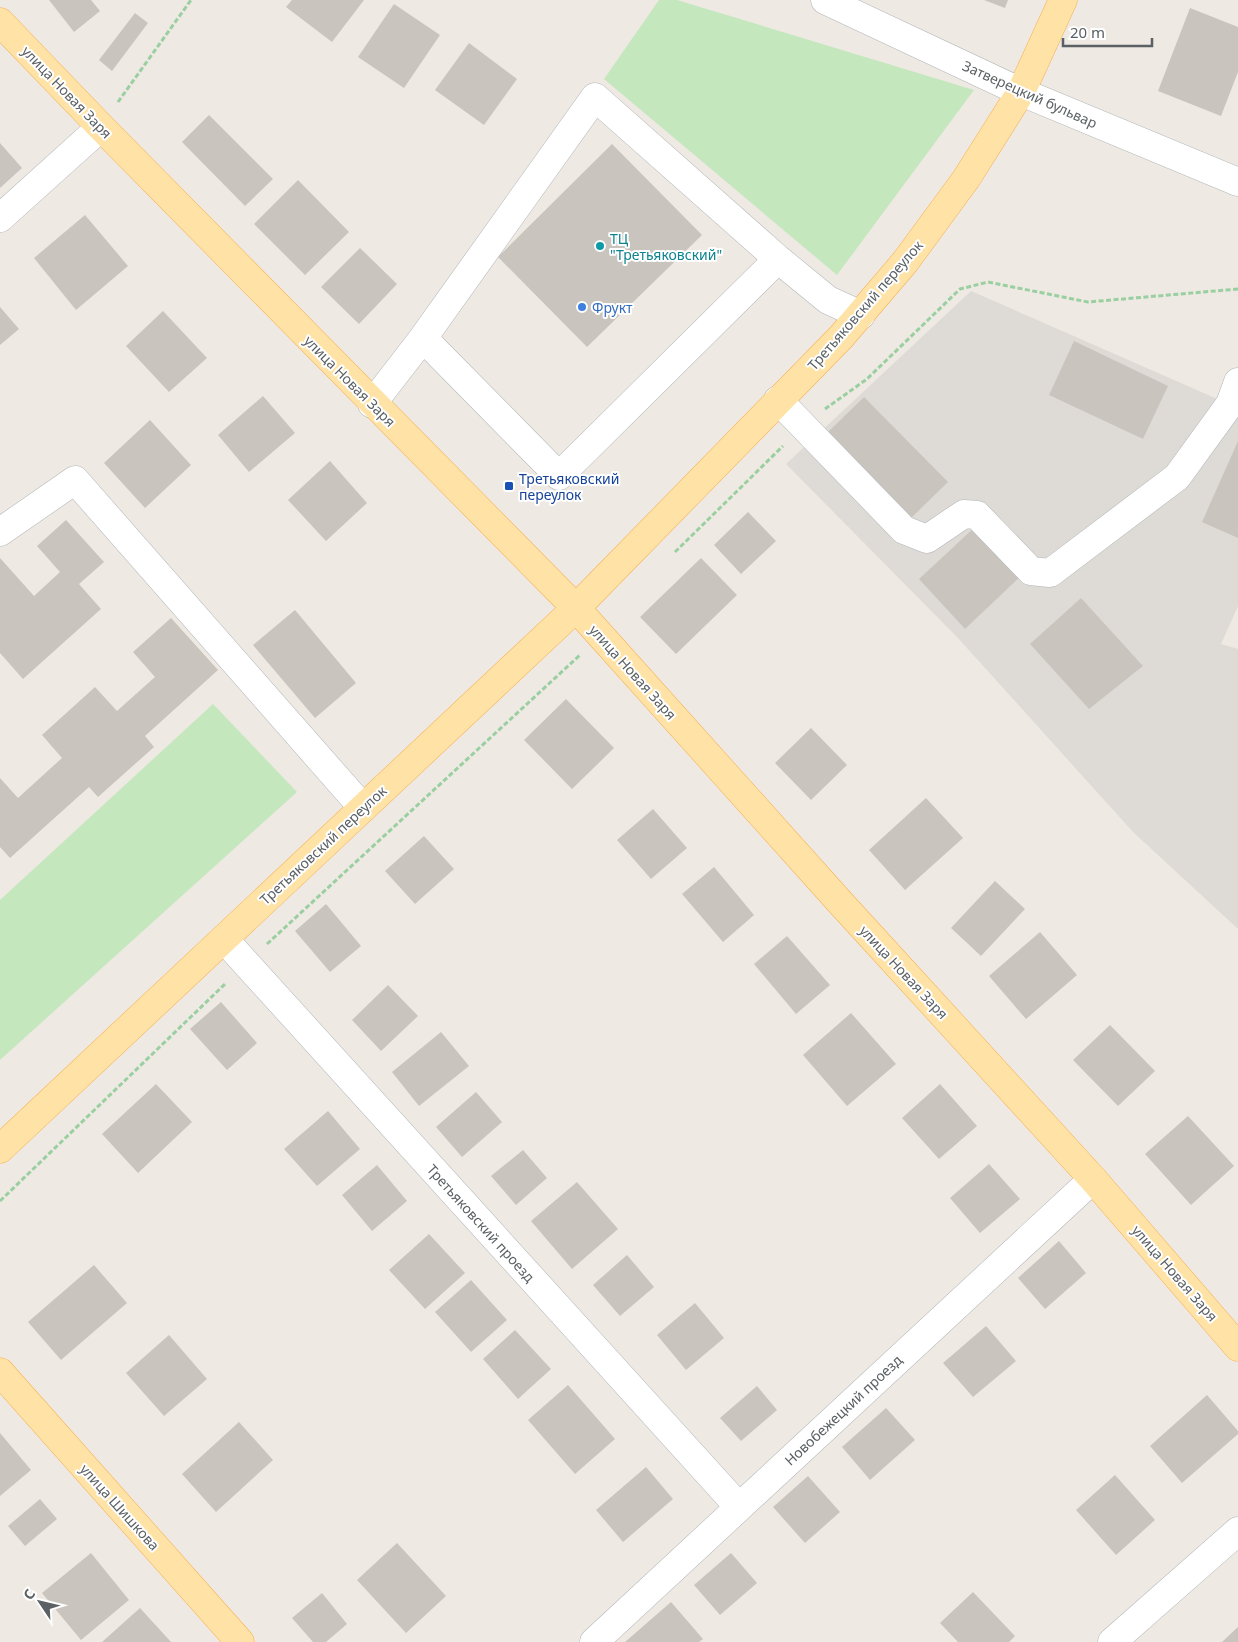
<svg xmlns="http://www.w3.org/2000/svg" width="1238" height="1642" font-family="'Noto Sans',sans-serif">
<rect width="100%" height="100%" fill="#eee9e2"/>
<path fill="#dedbd6" d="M971 291 1238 408V606L1221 644 1238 649V929L1133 832 957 637 786 464Z"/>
<path fill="#c4e7bd" d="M659 0H677L974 90 837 275 604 79Z
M213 704 297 792 0 1060V900Z"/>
<path fill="#c9c4be" d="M49 0H91L100 11 74 32Z
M292 0H364L332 42 286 7Z
M984 0H1008L1005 8Z
M394 4 440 35 404 88 358 57Z
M1190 8 1238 27V72L1221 116 1158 91Z
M135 13 148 23 112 71 99 60Z
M469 43 517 79 484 125 435 90Z
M209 115 273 179 245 206 182 142Z
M0 143 22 168 0 188Z
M612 144 702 235 587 347 498 257Z
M298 180 349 232 305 275 254 224Z
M85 215 128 266 76 310 34 258Z
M360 248 397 284 359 324 321 287Z
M0 307 19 329 0 345Z
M163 311 207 358 169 392 126 346Z
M1074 341 1168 386 1143 439 1049 395Z
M263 396 295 433 249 472 218 435Z
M864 397 948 482 909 520 825 435Z
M150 420 191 465 145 508 104 463Z
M1238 441V538L1202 522Z
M330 461 367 503 326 541 288 500Z
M748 512 776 541 741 574 714 545Z
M66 520 104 562 79 584 101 609 23 679 0 653V558L34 596 60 572 37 546Z
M976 526 1022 575 965 629 919 579Z
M701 558 737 595 676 654 640 617Z
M1081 598 1143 666 1089 709 1030 644Z
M295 610 356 683 315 718 253 645Z
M171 618 218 670 145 736 154 747 98 797 89 787 10 858 0 847V778L18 798 62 758 42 735 95 687 117 711 155 677 133 652Z
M566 699 614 748 572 789 524 740Z
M811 728 847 765 811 800 775 763Z
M926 798 963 838 905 890 869 850Z
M653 809 687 848 651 879 617 840Z
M424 836 454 869 415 904 385 871Z
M714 867 754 915 723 942 682 894Z
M995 881 1025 909 981 956 951 928Z
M326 904 361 946 330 972 295 931Z
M1040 932 1077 975 1026 1019 989 976Z
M787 936 830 985 796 1014 754 964Z
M388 985 418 1016 381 1051 352 1020Z
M221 1002 257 1043 227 1070 190 1029Z
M851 1013 896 1064 847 1106 803 1055Z
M1110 1025 1155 1071 1118 1106 1073 1060Z
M441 1032 469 1066 419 1106 392 1072Z
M156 1084 192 1122 138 1173 102 1134Z
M940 1084 977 1126 939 1159 902 1118Z
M476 1092 502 1122 462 1157 436 1127Z
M328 1111 360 1149 317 1186 284 1149Z
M1188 1116 1234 1166 1191 1205 1145 1154Z
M523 1150 547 1178 516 1205 491 1176Z
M989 1164 1020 1199 980 1233 950 1198Z
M377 1165 407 1201 372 1231 342 1195Z
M577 1182 618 1229 572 1269 531 1221Z
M429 1234 465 1273 425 1309 389 1270Z
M1059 1241 1086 1273 1045 1309 1018 1278Z
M627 1255 654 1287 620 1316 593 1285Z
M94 1265 127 1303 61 1360 28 1322Z
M471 1280 507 1320 471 1352 435 1312Z
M695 1303 724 1338 686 1370 657 1335Z
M986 1326 1016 1361 973 1397 943 1363Z
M515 1330 551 1369 518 1399 483 1359Z
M169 1335 207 1379 164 1416 126 1373Z
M568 1385 615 1439 575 1474 528 1420Z
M757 1386 777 1410 741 1441 720 1418Z
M1207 1395 1238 1431V1434L1182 1483 1150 1446Z
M886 1408 915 1440 870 1480 842 1447Z
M239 1422 273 1460 216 1512 182 1474Z
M0 1433 31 1470 0 1496Z
M646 1467 673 1499 623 1542 596 1510Z
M1115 1475 1155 1520 1116 1555 1076 1510Z
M808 1476 840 1512 805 1543 773 1507Z
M40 1499 57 1519 25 1546 8 1526Z
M397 1543 446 1596 406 1633 357 1580Z
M91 1553 129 1600 81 1640 42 1593Z
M731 1553 757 1583 720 1615 694 1585Z
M973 1592 1015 1636 1009 1642H958L940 1623Z
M322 1593 347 1624 326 1642H313L292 1618Z
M671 1602 703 1639 699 1642H625Z
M140 1608 171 1642H102Z
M1238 1627V1642H1222Z"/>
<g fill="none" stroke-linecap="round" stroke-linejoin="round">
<defs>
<path id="minor" d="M825 0 1021 92 1238 182
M0 218 101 127
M423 338 559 476 778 259
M778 400 904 530 927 539 964 514 977 515 1031 571 1050 573 1177 477 1230 404 1238 382
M372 404 423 338 595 97 778 259 828 300 861 315
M0 532 75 480 363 808
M224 939 739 1507
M594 1642 1093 1179
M1112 1642 1238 1531"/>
<path id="major" d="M0 22 101 127 576 608 838 900 1093 1179 1238 1347
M0 1149 576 608 841 337 905 262 966 179 1021 92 1063 0
M0 1372 240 1642"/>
</defs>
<use href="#minor" stroke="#b3b6ba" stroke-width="29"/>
<use href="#major" stroke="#f7af52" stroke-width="29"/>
<path stroke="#9acfa1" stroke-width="3" stroke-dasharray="5 2.5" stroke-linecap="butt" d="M118 102 191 0
M825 409 867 379 960 289 988 282 1088 302 1238 289
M675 552 783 446
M267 944 580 655
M0 1201 226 983"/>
<use href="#minor" stroke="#fff" stroke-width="28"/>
<use href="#major" stroke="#ffe3a6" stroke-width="28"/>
</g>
<circle fill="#0f9aa8" stroke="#fff" stroke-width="2" cx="600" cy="246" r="5"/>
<circle fill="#3f7fe0" stroke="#fff" stroke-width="2" cx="582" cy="307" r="5"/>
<rect fill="#1a4fb4" stroke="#fff" stroke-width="2" x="504" y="481" width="10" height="10" rx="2.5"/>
<g text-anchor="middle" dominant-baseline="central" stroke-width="4" stroke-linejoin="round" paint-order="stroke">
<g font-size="14" fill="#5a6063" stroke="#fff">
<text transform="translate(67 92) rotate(46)">улица Новая Заря</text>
<text transform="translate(1030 94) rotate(24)">Затверецкий бульвар</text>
<text transform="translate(865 305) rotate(-49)">Третьяковский переулок</text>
<text transform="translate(350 381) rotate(45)">улица Новая Заря</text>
<text transform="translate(633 672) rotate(48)">улица Новая Заря</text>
<text transform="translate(323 845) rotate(-43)">Третьяковский переулок</text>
<text transform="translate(904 972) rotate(47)">улица Новая Заря</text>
<text transform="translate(481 1223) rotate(48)">Третьяковский проезд</text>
<text transform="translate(1175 1273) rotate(49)">улица Новая Заря</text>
<text transform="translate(843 1410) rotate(-43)">Новобежецкий проезд</text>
<text transform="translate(120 1507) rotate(48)">улица Шишкова</text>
</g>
<g font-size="14" fill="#0d838f" stroke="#fff" text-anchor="start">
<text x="610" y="238">ТЦ<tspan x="610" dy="16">"Третьяковский"</tspan></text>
</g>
<g font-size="14" fill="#366cbe" stroke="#fff" text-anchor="start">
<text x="592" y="307">Фрукт</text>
</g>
<g font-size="14" fill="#164399" stroke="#fff" text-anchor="start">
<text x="519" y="478">Третьяковский<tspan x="519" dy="16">переулок</tspan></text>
</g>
</g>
<g transform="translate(40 1602) rotate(305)" stroke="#ffffff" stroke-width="4" paint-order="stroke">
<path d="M0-4L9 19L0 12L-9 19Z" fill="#5a6063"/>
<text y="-8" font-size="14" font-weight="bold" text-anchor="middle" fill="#5a6063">С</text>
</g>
<path d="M1063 38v8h89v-8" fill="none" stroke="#5a6063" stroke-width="2.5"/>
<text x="1070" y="38" font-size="15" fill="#5a6063" stroke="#ffffff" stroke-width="4" paint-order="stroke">20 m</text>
</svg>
